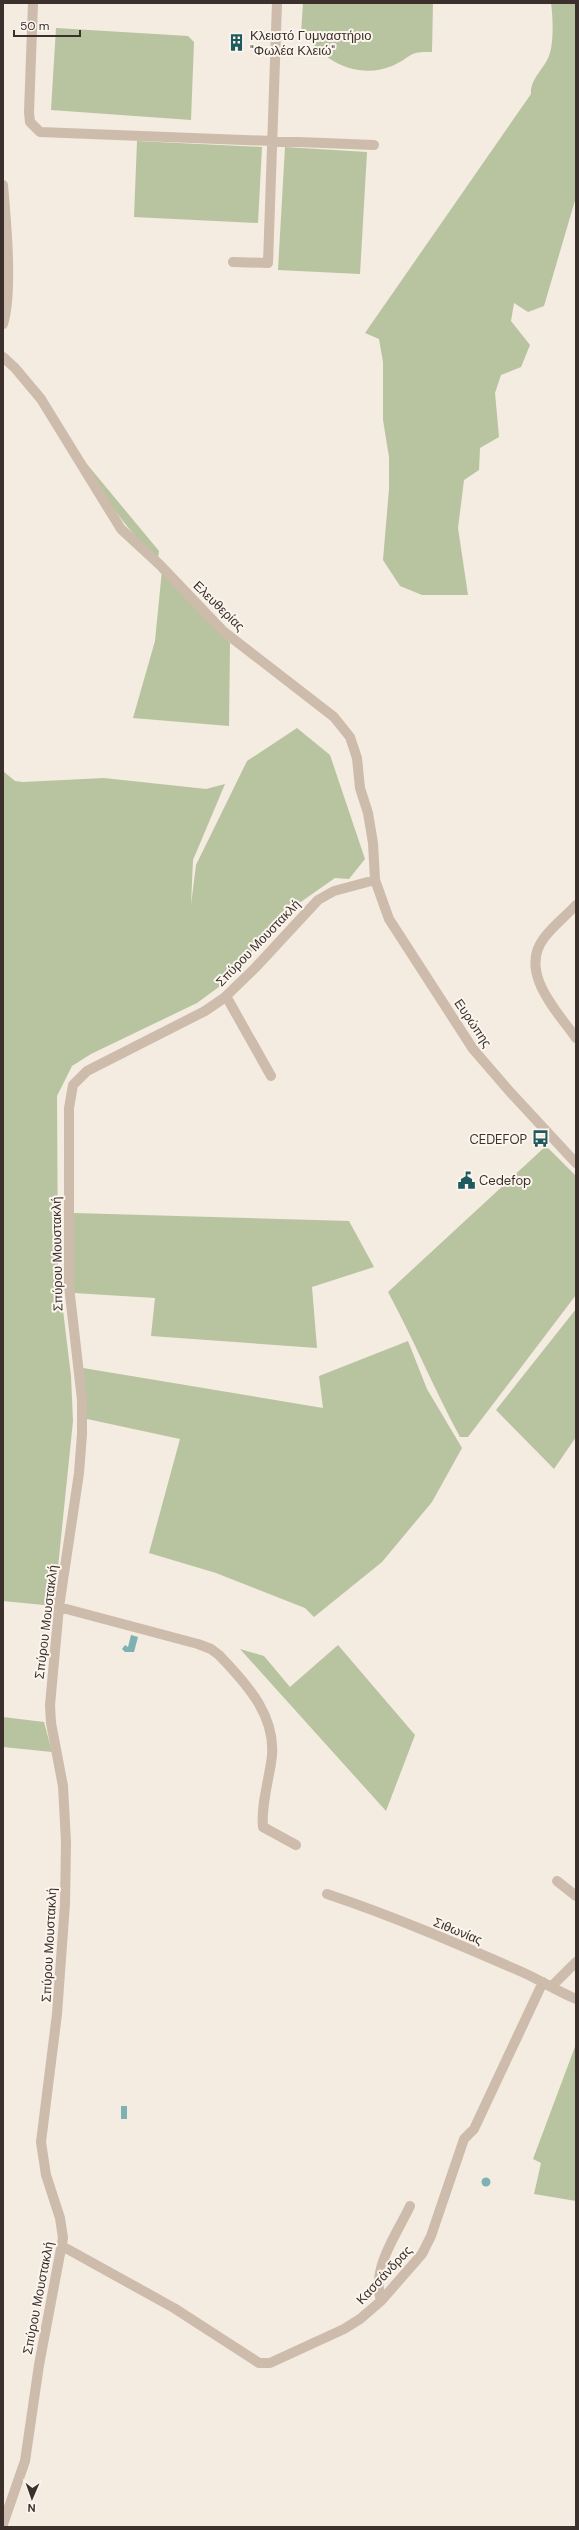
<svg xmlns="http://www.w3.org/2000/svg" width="579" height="2530" font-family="'DM Sans',sans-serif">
<rect width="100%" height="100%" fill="#f4ebe1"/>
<path fill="#b8c4a0" d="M303 3H433L432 52C407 51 412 57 392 66 361 79 323 64 307 34H301Z
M551 3H576V197L544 306 528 312 514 303 511 321 530 345 521 367 501 375 495 393 499 437 480 448 479 470 464 480 458 528 468 595H422L400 586 383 560 389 489V457L383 420V362L379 339 365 333 531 94C530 79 544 69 549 56 554 43 553 16 551 3Z
M56 28 188 36 194 42 191 120 51 110Z
M137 141 262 147 258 223 134 217Z
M285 147 367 152 360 274 278 270Z
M76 451 159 551 158 559C123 528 101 490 76 451Z
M162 570 230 643 229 726 133 718 155 641Z
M297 728 330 755 365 859 349 879 335 878 295 906 275 924 227 981 197 1003 91 1054 72 1066 57 1096 58 1269 71 1376 73 1421 54 1606 3 1601V771L15 781 23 782 104 778 206 789 225 784 193 860 191 905 196 865 247 761Z
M546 1146 576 1176V1295L468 1437H460C434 1389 414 1340 388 1292Z
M74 1213 349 1221 374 1267 312 1287 317 1348 151 1336 155 1298 74 1293Z
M576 1309V1437L554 1469 496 1410Z
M408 1341 427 1389 462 1448 432 1502 382 1562 314 1617 305 1608 216 1573 149 1553 180 1439 87 1419 83 1368 323 1408 319 1376Z
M338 1645 415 1735 386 1811 240 1649 264 1656 290 1687Z
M3 1717 44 1722 52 1752 3 1747Z
M576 2044V2201L534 2194 541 2163 533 2159Z"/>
<path fill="#7fb0b2" d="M131 1635 138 1637 134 1652H125L122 1649 125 1645 128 1647Z
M121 2106H127V2119H121Z
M481.5 2182a4.5 4.5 0 1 1 9 0a4.5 4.5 0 1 1-9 0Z"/>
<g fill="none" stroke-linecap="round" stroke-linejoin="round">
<path stroke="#cdbbac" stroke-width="10" d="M33 3 29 112 30 122 40 132 374 145
M3 185C6 220 13 292 3 324
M233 262 268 263 277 3
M3 357 15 368 41 399 121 529 160 565 223 631 334 717 350 737 357 758 360 788 368 813 373 843 375 880 389 919 473 1049 511 1093 576 1163
M576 905C566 916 553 926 544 938 518 972 557 1011 576 1038
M226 996 271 1076
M59 1607 198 1644 211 1649 219 1655C248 1685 279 1719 271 1763 268 1783 261 1806 263 1827L296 1845
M557 1881 576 1896
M327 1894C393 1916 458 1944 522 1972 540 1980 557 1991 576 1999
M551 1987 576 1962
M62 2246 174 2308 259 2363H270L344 2329 360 2319 381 2301 422 2254 431 2236 464 2139 474 2129 543 1982
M381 2301C371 2268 396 2236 410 2206
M3 2524 25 2461 39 2365 63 2238 60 2218 46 2175 41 2142 57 2014 65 1904 66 1842 63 1786 51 1723 50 1705 59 1607 79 1473 82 1434V1400L69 1286V1108L73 1085 87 1071 205 1011 224 998 255 968 318 900 334 891 375 880"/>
</g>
<defs>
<symbol id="building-bare" viewBox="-9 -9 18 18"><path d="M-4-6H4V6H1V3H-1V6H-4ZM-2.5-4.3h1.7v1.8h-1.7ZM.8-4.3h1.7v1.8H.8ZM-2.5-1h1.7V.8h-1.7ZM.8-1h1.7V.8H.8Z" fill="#1f5a5e" stroke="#fbf5ee" stroke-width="2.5" paint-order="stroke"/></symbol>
<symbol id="bus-bare" viewBox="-9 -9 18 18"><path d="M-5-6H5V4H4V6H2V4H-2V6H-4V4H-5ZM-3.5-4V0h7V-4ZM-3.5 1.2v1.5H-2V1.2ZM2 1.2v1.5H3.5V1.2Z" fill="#1f5a5e" stroke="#fbf5ee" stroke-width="2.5" paint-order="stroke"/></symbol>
<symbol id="civic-bare" viewBox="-9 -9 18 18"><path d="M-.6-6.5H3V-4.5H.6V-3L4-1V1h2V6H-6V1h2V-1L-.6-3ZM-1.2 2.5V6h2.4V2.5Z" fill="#1f5a5e" stroke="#fbf5ee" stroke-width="2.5" paint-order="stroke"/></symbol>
</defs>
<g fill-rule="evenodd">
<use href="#building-bare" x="224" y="30" width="25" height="25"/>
<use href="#bus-bare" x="528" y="1126" width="25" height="25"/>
<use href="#civic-bare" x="454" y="1168" width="25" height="25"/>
</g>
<g text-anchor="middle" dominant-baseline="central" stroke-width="4" stroke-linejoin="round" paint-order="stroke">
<g font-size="13" fill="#3b302b" stroke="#fbf5ee" text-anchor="start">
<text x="250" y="35">Κλειστό Γυμναστήριο<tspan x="250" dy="15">"Φωλέα Κλειώ"</tspan></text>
<text x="527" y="1139" text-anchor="end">CEDEFOP</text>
<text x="479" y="1180">Cedefop</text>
</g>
<g font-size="13" fill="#3b302b" stroke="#fbf5ee">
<text transform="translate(219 606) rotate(44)">Ελευθερίας</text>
<text transform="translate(258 943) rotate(-46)">Σπύρου Μουστακλή</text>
<text transform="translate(473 1023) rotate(56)">Ευρώπης</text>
<text transform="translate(57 1254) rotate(-91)">Σπύρου Μουστακλή</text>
<text transform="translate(46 1622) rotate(-83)">Σπύρου Μουστακλή</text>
<text transform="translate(458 1931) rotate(22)">Σιθωνίας</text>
<text transform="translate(49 1945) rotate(-87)">Σπύρου Μουστακλή</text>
<text transform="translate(384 2275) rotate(-47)">Κασσάνδρας</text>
<text transform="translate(38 2298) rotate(-79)">Σπύρου Μουστακλή</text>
</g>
</g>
<rect width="579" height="2530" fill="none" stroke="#3b302b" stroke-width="8"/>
<g transform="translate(32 2498) rotate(182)" stroke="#fbf5ee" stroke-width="3" paint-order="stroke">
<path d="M0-3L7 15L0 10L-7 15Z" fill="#3b302b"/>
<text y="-6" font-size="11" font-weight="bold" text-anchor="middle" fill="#3b302b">N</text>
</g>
<path d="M14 30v6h66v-6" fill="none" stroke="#3b302b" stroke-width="2"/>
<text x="20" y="30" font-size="12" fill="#3b302b" stroke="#fbf5ee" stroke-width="3" paint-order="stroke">50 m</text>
</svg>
